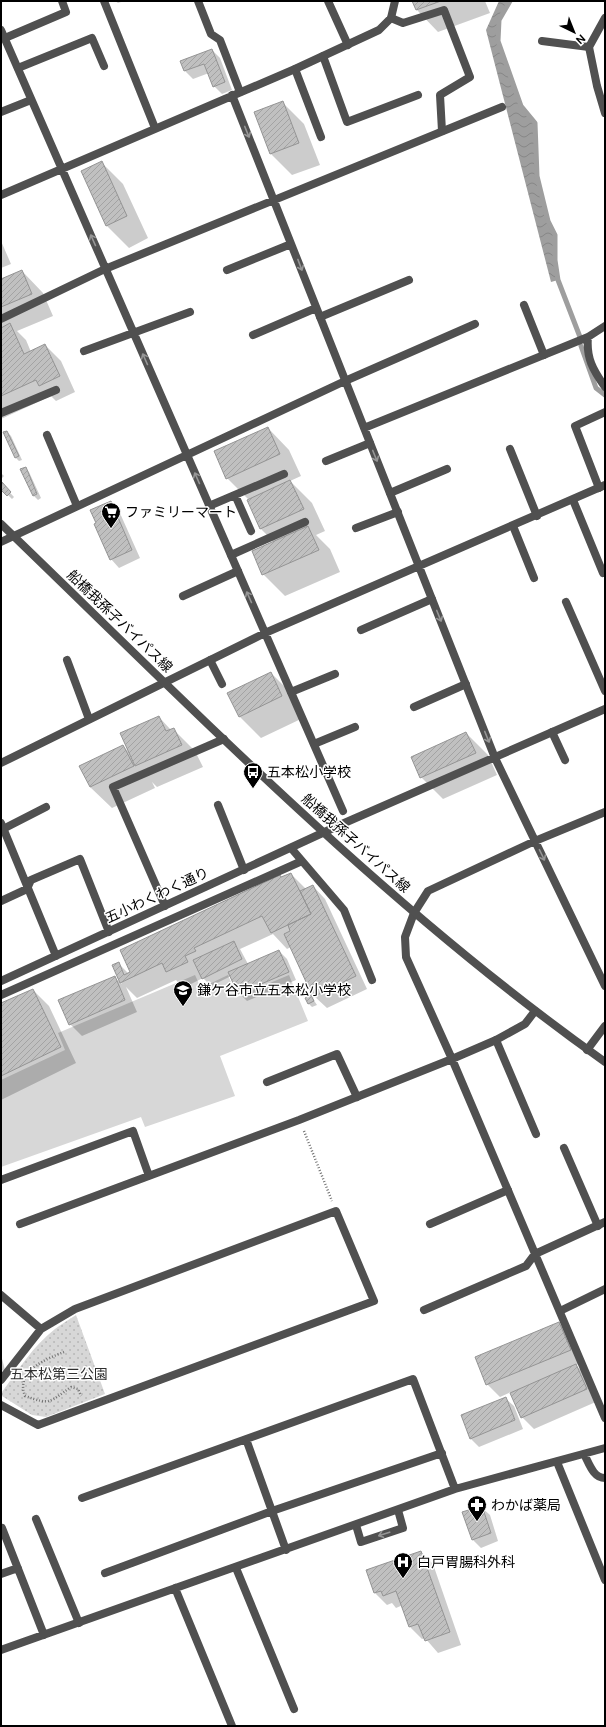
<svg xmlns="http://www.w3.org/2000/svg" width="606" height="1727" font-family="'DM Sans','Noto Sans JP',sans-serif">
<defs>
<pattern id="park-dots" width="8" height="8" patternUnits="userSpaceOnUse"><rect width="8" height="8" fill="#d7d7d7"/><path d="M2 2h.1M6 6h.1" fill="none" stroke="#b7b7b7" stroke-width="1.8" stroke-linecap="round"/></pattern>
<pattern id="water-waves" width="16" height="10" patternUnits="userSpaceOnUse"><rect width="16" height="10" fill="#9e9e9e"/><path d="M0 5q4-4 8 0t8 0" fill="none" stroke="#868686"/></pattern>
<pattern id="building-hatch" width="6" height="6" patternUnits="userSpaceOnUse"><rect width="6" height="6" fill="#c0c0c0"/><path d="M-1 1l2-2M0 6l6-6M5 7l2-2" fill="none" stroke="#a3a3a3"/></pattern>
</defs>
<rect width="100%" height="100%" fill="#fff"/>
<path fill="url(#park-dots)" d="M76 1315 105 1394 46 1417 32 1415 2 1396V1392C18 1370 33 1346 55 1329 61 1324 69 1320 76 1315Z"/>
<path fill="#d7d7d7" d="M195 975 201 988 228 975 237 997 289 975 308 1021 220 1056 235 1096 145 1127 141 1117 1 1167V1080L65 1050 58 1033Z"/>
<path fill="url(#water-waves)" d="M499 1H510L499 20 498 41 521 106 535 123 537 176 548 221 555 235V260L558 280 551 282 486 30Z"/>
<path fill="#0003" d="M115 1H124L118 3Z
M413 1H485L490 13 438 32 417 10Z
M212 50 220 58 232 90 222 94 214 86 209 73 193 79 185 71 182 62Z
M282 102 304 124 320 165 292 175 271 154Z
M101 162 123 184 148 238 129 248 107 226 82 171Z
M1 241 11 264 1 268Z
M22 271 43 293 53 316 17 331 26 340 31 352 45 345 61 361 75 392 56 401 51 396 1 419V280Z
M268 428 289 450 301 476 290 481 312 503 325 531 316 535 330 549 340 572 285 596 263 574 274 542 261 529 248 501 249 500 227 478Z
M7 432 11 436 22 460 19 461 16 458Z
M25 468 29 472 41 498 38 500 34 496 22 470Z
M1 473 4 476 1 479Z
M2 484 14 497 12 499 1 488Z
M111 503 119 511 140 558 119 568 111 559Z
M271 673 293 695 303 718 261 738 239 716Z
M159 717 171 730 173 729 195 751 203 767 157 787 152 782 155 788 112 808 90 787 123 746 130 753Z
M466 733 488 755 497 775 443 799 421 777Z
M291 874 306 889 313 886 325 899 367 989 327 1008 314 996 291 947 287 949 273 934 240 949 248 964 279 951 287 959 296 980 247 1001 239 993 231 976 211 986 203 978 183 988 176 980 137 998 126 987 137 1012 82 1036 70 1024 114 977 122 984 113 966 118 963 129 974 280 876 282 878Z
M33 990 49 1006 76 1063 1 1100V1004Z
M311 996 317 1005 312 1007 308 1003Z
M559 1323 571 1336 582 1363 576 1365 588 1378 598 1401 534 1429 522 1417 511 1392 500 1397 487 1384Z
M1 1355 5 1370 1 1371Z
M505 1398 514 1406 523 1429 479 1447 471 1439 462 1416Z
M481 1507 490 1515 498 1541 481 1548 472 1539Z
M421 1552 433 1564 461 1645 438 1653 425 1638 422 1639 410 1627 403 1605 396 1608 392 1603 387 1605 375 1593 367 1571Z"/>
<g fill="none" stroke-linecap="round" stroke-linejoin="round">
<path stroke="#9e9e9e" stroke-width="5" d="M510 1 499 20 498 41 521 106 535 123 537 176 548 221 555 235V260L558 280 580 337
M581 346 596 388 605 395"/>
</g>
<path fill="url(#building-hatch)" stroke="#949494" d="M412 1H441L416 10Z
M212 49 225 82 213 87 204 64 184 71 180 61Z
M283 101 299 143 270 154 254 112Z
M102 161 127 216 106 226 81 171Z
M22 270 32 294 1 307V279Z
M10 323 24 354 45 344 60 376 39 386 36 380 1 396V328Z
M268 427 280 454 226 479 214 451Z
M7 431 19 456 15 458 3 432Z
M26 467 37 494 33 496 20 469Z
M290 480 304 509 260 529 247 500Z
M2 482 11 492 7 496 1 490Z
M111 501 132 550 110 560 94 524 96 523 90 510Z
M308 526 319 550 262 575 252 551Z
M271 672 282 696 239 717 227 693Z
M159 716 166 731 174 728 182 745 135 766 120 733Z
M466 732 476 753 420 778 411 757Z
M123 745 134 766 90 787 79 766Z
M291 873 311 914 271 933 262 916 194 948 196 951 185 956 188 962 166 972 162 963 120 983 112 965 119 962 124 975 130 972 120 950 280 875 281 877Z
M313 885 356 976 313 997 284 934 290 931 288 925 311 914 300 891Z
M234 941 242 959 202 979 193 960Z
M279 950 289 972 238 994 228 972Z
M115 976 125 1000 69 1025 58 1000Z
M33 989 61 1047 1 1076V1003Z
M311 995 314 1001 308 1004 305 998Z
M559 1322 571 1350 486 1385 475 1357Z
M576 1364 587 1389 521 1418 510 1393Z
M506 1397 515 1420 470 1439 461 1415Z
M482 1506 491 1533 472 1540 462 1512Z
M421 1551 450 1632 425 1641 418 1624 409 1627 396 1591 383 1596 381 1591 374 1593 366 1570Z"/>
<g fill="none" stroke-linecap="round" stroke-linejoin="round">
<path stroke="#727272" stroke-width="2.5" stroke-dasharray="1 2" stroke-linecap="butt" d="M304 1131 332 1201
M64 1352C46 1359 15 1371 25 1396 51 1405 48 1403 71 1387L78 1389 81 1396"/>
<path stroke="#505050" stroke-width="8" d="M104 1 155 128
M198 1 211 34 220 40 240 92
M328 1 348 45
M391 18 403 23 444 10 470 77 440 95 442 131
M5 38 66 12 62 1
M542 41 589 47
M323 56 347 122 418 95
M18 68 92 38 104 66
M295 69 321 137
M1 112 31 100
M524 305 544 355
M320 317 409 280
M345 381 475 324
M1 413 56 390
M510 449 537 516
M326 461 370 443
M599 488 575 426 605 412
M390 493 447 469
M235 495 251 531
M573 500 603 573
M209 506 284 474
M513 526 534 578
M356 528 398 512
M231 555 305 522
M183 596 238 571
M566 602 605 691
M361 630 432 599
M67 660 89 719
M210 660 222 684
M291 692 335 674
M414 707 466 684
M552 732 565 760
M314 744 355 727
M218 805 244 870
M3 829 46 807
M291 848 344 910 372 980
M1 995 302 861
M496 1040 536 1134
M267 1082 337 1054 357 1097
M564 1148 598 1226
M430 1224 508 1190
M560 1311 605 1289
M36 1519 79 1623
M356 1525 361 1542 403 1528 398 1510
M236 1568 294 1709"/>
<path stroke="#505050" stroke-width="8" d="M605 18 589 47 597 86 605 113
M1 30 343 811
M232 95 495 758 605 986
M1 195 295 69 379 30 391 18 395 1
M227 270 291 244
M1 319 105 269 502 107
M253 335 316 308
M588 337C586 358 593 370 605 387
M84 351 190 312
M364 428 588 337 605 326
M47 435 77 506
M1 542 345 381
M1 763 265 633 605 485
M605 812 535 841 428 891 414 913 405 937 406 957 452 1059 605 1418
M1 823 56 956
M1 901 27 889 31 880 80 859 109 932
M165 906 113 787 224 739
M1 981 342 824 605 709
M587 1050 605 1026
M1 1180 133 1131 149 1176
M20 1224 299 1120 452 1059 496 1040 525 1024 535 1011
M1 1295 41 1329 75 1309 336 1211 374 1301 38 1425 1 1405
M424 1310 526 1266 535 1254 605 1222
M1 1380 41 1329
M246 1439 286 1550
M584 1454C589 1463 593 1478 605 1478
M557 1462 605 1580
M82 1498 413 1379 455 1489
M2 1528 44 1635
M105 1573 272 1511 442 1453
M1 1574 18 1568
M175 1588 232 1726
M1 1650 455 1489 605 1448"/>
<path stroke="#505050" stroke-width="8" d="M1 524C195 711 385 906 605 1062"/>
</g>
<defs><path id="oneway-shaft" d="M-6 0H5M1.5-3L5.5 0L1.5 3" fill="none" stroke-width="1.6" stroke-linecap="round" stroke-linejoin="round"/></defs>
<g stroke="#969696">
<use href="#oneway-shaft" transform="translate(247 132) rotate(68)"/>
<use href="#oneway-shaft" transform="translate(93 240) rotate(-114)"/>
<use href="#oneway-shaft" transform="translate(300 265) rotate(69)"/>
<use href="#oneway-shaft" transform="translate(145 359) rotate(-114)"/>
<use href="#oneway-shaft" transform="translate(375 456) rotate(68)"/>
<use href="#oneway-shaft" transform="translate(197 478) rotate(-114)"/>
<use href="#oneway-shaft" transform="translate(249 597) rotate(-114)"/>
<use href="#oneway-shaft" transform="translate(439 616) rotate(68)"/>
<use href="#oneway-shaft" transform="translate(487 737) rotate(68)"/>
<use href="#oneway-shaft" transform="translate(542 855) rotate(64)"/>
<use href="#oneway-shaft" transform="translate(384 1534) rotate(162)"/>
</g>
<defs>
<symbol id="supermarket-pin" viewBox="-11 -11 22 30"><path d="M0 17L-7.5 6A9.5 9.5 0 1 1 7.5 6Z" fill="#000" stroke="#fff"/><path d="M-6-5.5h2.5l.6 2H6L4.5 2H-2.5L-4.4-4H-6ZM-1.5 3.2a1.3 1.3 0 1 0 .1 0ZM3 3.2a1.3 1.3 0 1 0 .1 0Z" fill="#fff"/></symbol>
<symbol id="bus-pin" viewBox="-11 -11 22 30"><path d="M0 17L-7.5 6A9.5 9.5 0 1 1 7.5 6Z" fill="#000" stroke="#fff"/><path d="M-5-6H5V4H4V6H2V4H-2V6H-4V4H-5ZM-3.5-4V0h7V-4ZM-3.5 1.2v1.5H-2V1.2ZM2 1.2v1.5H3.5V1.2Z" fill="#fff"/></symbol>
<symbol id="school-pin" viewBox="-11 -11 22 30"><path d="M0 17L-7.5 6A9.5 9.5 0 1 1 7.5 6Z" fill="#000" stroke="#fff"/><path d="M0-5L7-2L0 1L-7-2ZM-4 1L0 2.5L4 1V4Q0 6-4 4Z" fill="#fff"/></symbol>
<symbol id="pharmacy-pin" viewBox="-11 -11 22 30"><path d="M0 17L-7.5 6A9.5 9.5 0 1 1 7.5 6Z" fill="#000" stroke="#fff"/><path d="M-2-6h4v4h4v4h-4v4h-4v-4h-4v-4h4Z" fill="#fff"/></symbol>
<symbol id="hospital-pin" viewBox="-11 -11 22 30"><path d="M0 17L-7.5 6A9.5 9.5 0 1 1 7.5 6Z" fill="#000" stroke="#fff"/><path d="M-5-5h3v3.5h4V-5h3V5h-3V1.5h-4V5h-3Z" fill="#fff"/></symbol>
</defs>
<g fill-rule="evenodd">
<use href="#supermarket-pin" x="100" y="501" width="22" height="30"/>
<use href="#bus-pin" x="242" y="761" width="22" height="30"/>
<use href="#school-pin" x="172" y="979" width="22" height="30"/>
<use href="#pharmacy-pin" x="466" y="1494" width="22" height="30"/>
<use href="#hospital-pin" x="392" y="1551" width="22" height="30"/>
</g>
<g text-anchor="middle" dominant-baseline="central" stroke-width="3" stroke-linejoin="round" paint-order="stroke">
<g font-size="14" fill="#000" stroke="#fff" text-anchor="start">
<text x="125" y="512">ファミリーマート</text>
<text x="267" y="772">五本松小学校</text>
<text x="197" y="990">鎌ケ谷市立五本松小学校</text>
<text x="491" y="1505">わかば薬局</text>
<text x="417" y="1562">白戸胃腸科外科</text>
</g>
<g font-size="14" fill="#000" stroke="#fff">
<text transform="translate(120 621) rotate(44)">船橋我孫子バイパス線</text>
<text transform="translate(356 843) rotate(42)">船橋我孫子バイパス線</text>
<text transform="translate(157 895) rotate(-25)">五小わくわく通り</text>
</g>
<g font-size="14" fill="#2e2e2e" stroke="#fff">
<text x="59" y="1374">五本松第三公園</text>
</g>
</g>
<rect width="606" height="1727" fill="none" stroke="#000000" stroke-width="4"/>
<g transform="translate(574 32) rotate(137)" stroke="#ffffff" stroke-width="3" paint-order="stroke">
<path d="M0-3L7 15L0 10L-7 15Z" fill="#000000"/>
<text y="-6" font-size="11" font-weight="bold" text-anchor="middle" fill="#000000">N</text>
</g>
</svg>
